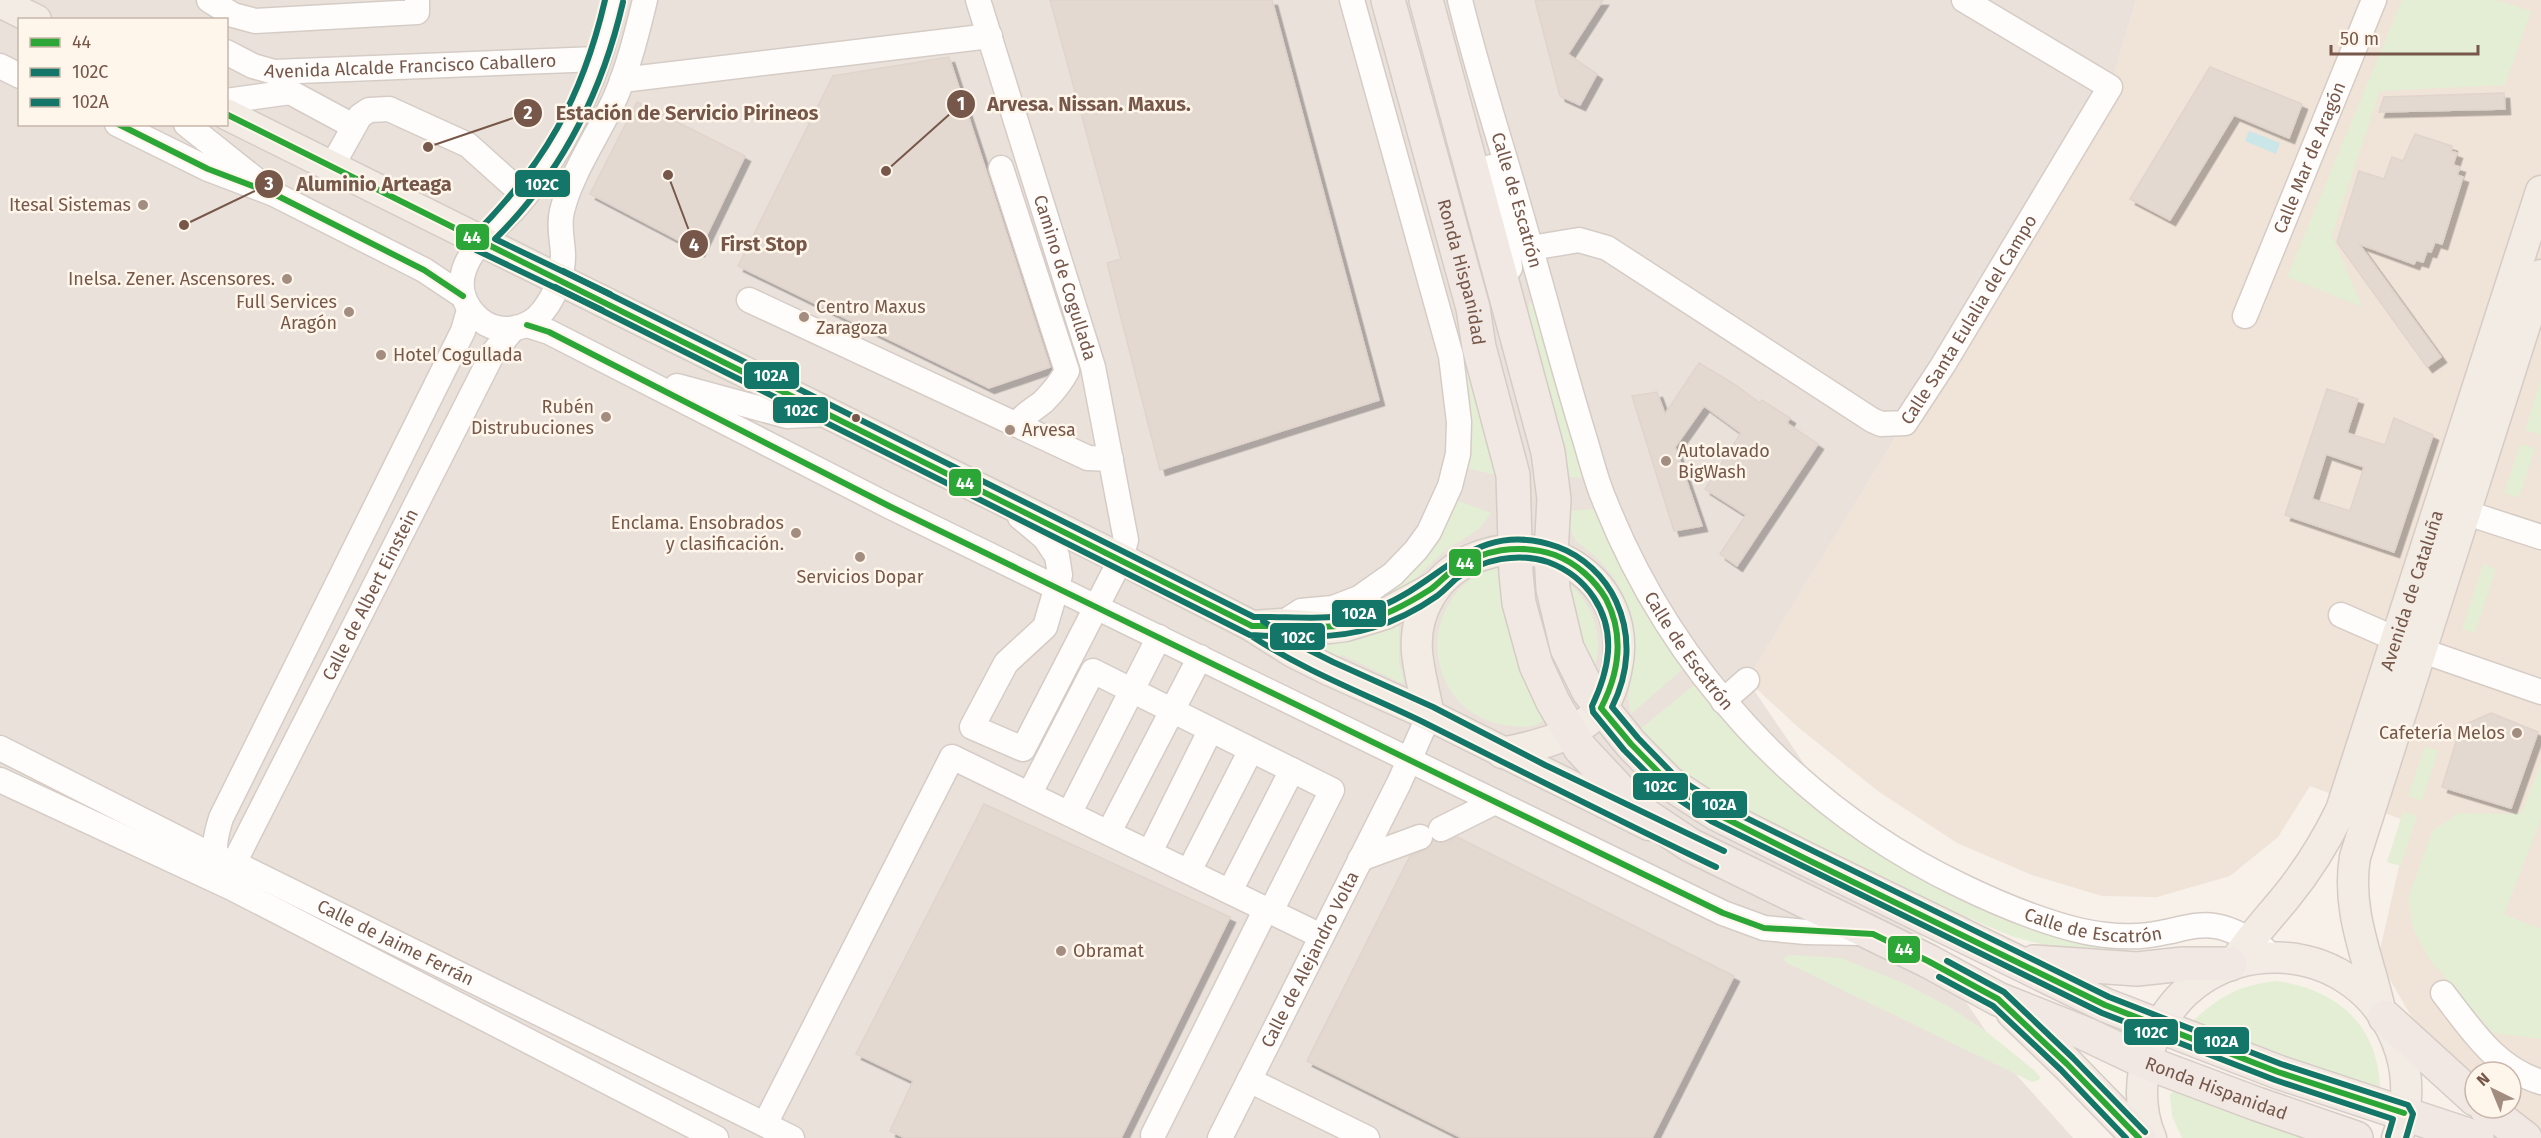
<svg xmlns="http://www.w3.org/2000/svg" width="2541" height="1138" font-family="'Fira Sans',sans-serif">
<defs>
<filter id="shadow"><feDropShadow dx="5.5" dy="5.5" stdDeviation="0" flood-color="#0004"/></filter>
</defs>
<rect width="100%" height="100%" fill="#f7f1ea"/>
<path fill="#f0e3d7" d="M2136 0H2541V1138L2511 1108V1072H2475V1080L2425 1040 2378 959 2409 822 2310 786 2278 837 2230 876 2157 897 2102 896 2032 875 1957 843 1878 791 1799 728 1747 680 2110 87Z"/>
<path fill="#eae1db" fill-rule="evenodd" d="M0 0H2136L2110 87 1747 680 2013 1071 2073 1138H0ZM20 20H226V124H20Z"/>
<path fill="#e4eed4" d="M2402 0H2496L2531 11 2505 85 2380 91 2332 235 2362 307 2287 277Z
M1529 302 1535 305 1584 478 1564 477 1528 331Z
M1455 329H1459L1496 475 1467 468C1474 415 1470 381 1455 329Z
M2540 382 2541 383V435L2525 430Z
M2520 444 2535 448 2519 498 2504 493Z
M1456 500 1491 513 1479 529 1443 552 1409 585 1380 601 1381 597Z
M1596 509C1621 565 1646 620 1684 668L1631 714 1628 698 1635 640 1630 614 1623 593 1612 575 1595 556 1576 541 1567 524 1565 511Z
M2483 564 2496 569 2475 633 2462 629Z
M1496 567 1498 571C1503 624 1518 673 1543 720 1536 728 1522 727 1512 726 1444 721 1415 643 1457 592 1467 581 1481 569 1496 567Z
M1565 581C1591 600 1604 633 1595 665L1592 666 1585 653Z
M1396 623 1399 625V662L1404 682 1401 683 1343 655 1329 659 1303 642Z
M1694 685C1725 720 1755 758 1791 788 1845 835 1903 869 1967 901 1994 914 2022 928 2051 936 2077 942 2102 944 2128 946V954L2055 948 2011 936 1926 900 1741 809C1702 787 1670 762 1639 730Z
M2425 746 2438 751 2422 801 2408 796Z
M2541 763V819L2504 914 2541 929V1039L2493 1033 2430 960 2413 929 2408 898 2433 830 2459 813 2521 814Z
M2403 812 2417 816 2401 866 2387 862Z
M1789 955 1841 958 1903 983 1948 1006 1987 1032 2035 1071 2040 1077 2039 1080 2032 1082 1787 963 1783 959Z
M2277 981C2336 990 2377 1023 2380 1086L2376 1090 2193 1021C2220 996 2239 985 2277 981Z
M2174 1090 2306 1138H2182L2172 1116 2170 1095Z"/>
<path fill="#cbe6e8" d="M2249 131 2280 143 2276 154 2245 141Z"/>
<path fill="#e4d9d1" stroke="#e0d4cc" stroke-width="1.5" fill-rule="evenodd" filter="url(#shadow)" d="M1050 0H1272L1379 400 1160 470 1107 263 1121 259Z
M1535 0H1603L1568 54 1597 74 1580 105 1560 96Z
M949 57 1050 367 989 388 738 266 833 76Z
M2210 67 2302 104 2289 138 2234 115 2170 220 2130 199Z
M2504 93 2505 109 2379 112 2384 97Z
M637 102 745 156 699 251 590 194Z
M2415 134 2452 146 2451 151 2457 153 2453 165 2460 167 2457 175 2463 177 2442 244 2435 242 2431 252 2427 251 2423 262 2416 260 2414 264 2359 244 2441 357 2427 367 2337 242 2359 171 2384 179 2392 157 2403 161Z
M1699 363 1734 384 1760 403 1762 400 1790 418 1787 423 1818 444 1737 566 1720 554 1746 515 1705 489 1741 433 1704 406 1675 447 1702 526 1674 531 1632 396 1657 392 1665 414Z
M2327 389 2358 399 2347 433 2385 445 2394 418 2433 435 2394 552 2285 515ZM2326 454 2364 467 2350 511 2312 499Z
M2491 713 2538 732 2511 808 2442 787 2461 726Z
M984 804 1230 917 1121 1138H905L890 1131 913 1081 856 1054Z
M1457 837 1734 976 1652 1138H1462L1307 1061 1410 856 1425 850 1433 841 1441 843Z"/>
<g fill="none" stroke-linecap="round" stroke-linejoin="round">
<defs>
<g id="minor">
<path d="M209 0 233 15 255 21 417 12V0"/>
<path d="M614 0C602 65 573 134 533 186 525 196 518 206 509 214 492 232 472 246 464 270 458 288 464 306 479 319 498 335 528 331 543 311 555 296 563 275 563 256 563 241 558 227 562 211 571 173 600 132 616 96 629 65 637 33 645 0"/>
<path id="s1" d="M978 0 1093 367 1126 540 1121 559 1023 749 972 727 1006 663 1045 627 1057 586 1060 575 1057 556 1045 538 1020 517"/>
<path id="s2" d="M1460 0C1480 83 1508 164 1530 246 1548 309 1564 371 1583 433 1590 455 1595 478 1604 499 1670 667 1798 808 1962 886 2001 905 2063 931 2106 935 2124 937 2143 937 2161 933 2179 930 2197 923 2215 926 2234 929 2250 940 2265 950"/>
<path id="s3" d="M226 52 253 66 274 72 598 59"/>
<path d="M0 66 20 76"/>
<path d="M622 80 990 36"/>
<path d="M226 101 290 92 353 126"/>
<path d="M117 124 208 169 274 194 424 270 463 296"/>
<path d="M186 124 255 179"/>
<path d="M332 166 360 116 369 110 389 109 468 145 525 196"/>
<path d="M1491 167 1505 221 1510 268"/>
<path d="M1001 168 1067 371C1060 384 1053 392 1043 402 1033 410 1024 414 1017 424"/>
<path id="s4" d="M1531 248 1579 240 1607 248 1872 420 1881 424 1905 423 1943 365 2110 87 1964 0"/>
<path d="M749 300 1088 458 1111 459"/>
<path id="s5" d="M2245 316 2374 0"/>
<path d="M527 325 549 332 889 506 1723 913 1764 928 1806 932 1861 933"/>
<path d="M677 386 787 416 830 414"/>
<path d="M2464 512 2541 537"/>
<path d="M2341 615 2398 640"/>
<path d="M1281 624 1301 611 1333 608 1359 598 1393 574 1416 550 1429 532 1450 486 1458 454 1459 422 1451 356 1352 0"/>
<path d="M2420 650 2541 692"/>
<path d="M1723 701 1747 680"/>
<path id="s6" d="M0 748 215 857 234 863 792 1138"/>
<path d="M0 780 232 888 716 1138"/>
<path d="M1030 793 1093 671 1332 790 1271 911"/>
<path d="M1070 812 1159 637"/>
<path d="M1441 829 1495 802"/>
<path d="M1109 832 1200 657"/>
<path d="M1150 852 1210 731"/>
<path d="M1360 859 1420 837"/>
<path id="s7" d="M219 864 234 863 493 353 513 329"/>
<path d="M220 869C211 853 216 834 221 818L463 331 469 310"/>
<path d="M1189 871 1251 750"/>
<path d="M1230 891 1292 770"/>
<path d="M2443 993C2471 1029 2495 1068 2541 1082"/>
<path d="M1249 1080 1367 1138"/>
<path d="M765 1124 952 757 1321 936"/>
<path d="M1153 1135 1266 909"/>
<path id="s8" d="M1220 1138 1399 783 1429 715"/>
</g>
<g id="major">
<path d="M0 2 36 20"/>
<path d="M226 114 1121 559 1252 626 1293 652 1329 670 1429 715 1649 825"/>
<path d="M1253 626 1281 624 1330 628 1346 626 1385 614 1433 588"/>
<path d="M1429 715C1425 694 1419 673 1417 652 1414 613 1435 576 1470 560 1545 525 1634 582 1617 667 1614 682 1610 698 1600 709 1577 737 1536 746 1502 753"/>
<path id="s9" d="M2234 963C2249 939 2268 919 2286 897 2308 870 2326 841 2341 810L2541 191"/>
<path d="M2380 1009C2368 957 2346 910 2355 857L2541 275"/>
<path d="M2151 1138C2138 1108 2140 1074 2151 1045 2196 924 2364 930 2401 1053 2409 1080 2408 1112 2397 1138"/>
</g>
<g id="highway">
<path id="s10" d="M1388 0 1473 308 1479 347 1513 475 1516 574 1519 603 1536 665 1553 702 1580 748 1639 811 1690 845 1928 961 1998 999 2086 1034 2145 1062 2257 1104 2356 1138"/>
<path d="M1426 0 1548 452 1554 499 1551 554 1553 589 1567 648 1589 692 1631 744 1669 783 1715 813 1804 858 2105 1005 2278 1072 2477 1138"/>
<path d="M2034 962 2137 969 2183 964H2230"/>
<path d="M2013 1012 2067 1064 2139 1138"/>
<path d="M2385 1017 2475 1099"/>
<path d="M2486 1108 2525 1138"/>
</g>
</defs>
<use href="#minor" stroke="#d6ccc6" stroke-width="27"/>
<use href="#major" stroke="#d6ccc6" stroke-width="33"/>
<use href="#highway" stroke="#d6ccc6" stroke-width="36"/>
<use href="#minor" stroke="#fefdfc" stroke-width="24"/>
<use href="#major" stroke="#f2ece5" stroke-width="30"/>
<use href="#highway" stroke="#f1e8e4" stroke-width="33"/>
<defs>
<path id="bus-1" d="M226 114 1252 626C1288 625 1325 631 1361 622 1386 616 1409 603 1431 589 1438 584 1444 577 1452 571 1481 549 1520 543 1555 555 1576 563 1595 580 1606 599 1625 636 1619 673 1601 708
M118 124 208 169 274 194 424 270 463 296
M527 325 549 332 889 506 1723 913 1764 928 1873 934 1928 961 1998 999 2067 1064 2139 1138
M1601 708 1631 744 1669 783 1715 813 1804 858 2105 1005 2278 1072 2404 1113"/>
<path id="bus-2" d="M555 287 1250 635C1289 637 1333 640 1372 628 1395 621 1417 610 1437 596 1444 591 1450 584 1457 578 1482 559 1518 552 1548 562 1567 569 1583 581 1594 598 1617 633 1609 670 1592 706L1593 712 1624 750 1663 789 1711 821 2102 1013 2275 1080 2393 1119 2388 1136
M610 294 495 239C562 173 602 93 623 2
M1253 637C1308 673 1368 695 1427 724 1523 772 1619 821 1716 867
M1939 977 1993 1006 2061 1070 2126 1138"/>
<path id="bus-3" d="M563 271 1254 617C1292 616 1330 622 1368 611 1440 589 1471 516 1558 547 1583 556 1605 577 1616 601 1632 636 1629 673 1612 707L1638 738 1675 776 1720 805 2109 997 2281 1064 2408 1105 2413 1114 2406 1138
M602 310 476 250 471 242 473 236C544 165 582 99 605 0
M1263 621 1297 644 1333 662 1433 707 1545 765 1724 851
M1947 961 2004 992 2073 1058 2145 1132"/>
</defs>
<use href="#bus-1" stroke="#fff6eb" stroke-width="10"/>
<use href="#bus-2" stroke="#fff6eb" stroke-width="10"/>
<use href="#bus-3" stroke="#fff6eb" stroke-width="10"/>
<use href="#bus-1" stroke="#2ca737" stroke-width="6"/>
<use href="#bus-2" stroke="#147668" stroke-width="6"/>
<use href="#bus-3" stroke="#147668" stroke-width="6"/>
</g>
<g fill="#a38d81" stroke="#fff6eb" stroke-width="2">
<circle cx="143" cy="205" r="6"/>
<circle cx="287" cy="279" r="6"/>
<circle cx="349" cy="312" r="6"/>
<circle cx="804" cy="317" r="6"/>
<circle cx="381" cy="355" r="6"/>
<circle cx="606" cy="417" r="6"/>
<circle cx="1010" cy="430" r="6"/>
<circle cx="1666" cy="461" r="6"/>
<circle cx="796" cy="533" r="6"/>
<circle cx="860" cy="557" r="6"/>
<circle cx="2517" cy="733" r="6"/>
<circle cx="1061" cy="951" r="6"/>
</g>
<circle fill="#765749" stroke="#fff6eb" stroke-width="2" cx="856" cy="418" r="5"/>
<g text-anchor="middle" dominant-baseline="central" stroke-width="5" stroke-linejoin="round" paint-order="stroke">
<g font-size="18" fill="#765749" stroke="#fff6eb">
<text stroke="none"><textPath href="#s3" startOffset="189">Avenida Alcalde Francisco Caballero</textPath></text>
<text stroke="none"><textPath href="#s5" startOffset="171">Calle Mar de Aragón</textPath></text>
<text stroke="none"><textPath href="#s2" startOffset="208">Calle de Escatrón</textPath></text>
<text stroke="none"><textPath href="#s10" startOffset="282">Ronda Hispanidad</textPath></text>
<text stroke="none"><textPath href="#s1" startOffset="291">Camino de Cogullada</textPath></text>
<text stroke="none"><textPath href="#s4" startOffset="549">Calle Santa Eulalia del Campo</textPath></text>
<text stroke="none"><textPath href="#s9" startOffset="418">Avenida de Cataluña</textPath></text>
<text stroke="none"><textPath href="#s7" startOffset="316">Calle de Albert Einstein</textPath></text>
<text stroke="none"><textPath href="#s2" startOffset="694">Calle de Escatrón</textPath></text>
<text stroke="none"><textPath href="#s2" startOffset="1198">Calle de Escatrón</textPath></text>
<text stroke="none"><textPath href="#s6" startOffset="441">Calle de Jaime Ferrán</textPath></text>
<text stroke="none"><textPath href="#s8" startOffset="200">Calle de Alejandro Volta</textPath></text>
<text stroke="none"><textPath href="#s10" startOffset="1506">Ronda Hispanidad</textPath></text>
</g>
<g font-size="18" fill="#765749" stroke="#fff6eb" text-anchor="end">
<text x="131" y="205">Itesal Sistemas</text>
<text x="275" y="279">Inelsa. Zener. Ascensores.</text>
<text x="337" y="302">Full Services<tspan x="337" dy="21">Aragón</tspan></text>
<text x="816" y="307" text-anchor="start">Centro Maxus<tspan x="816" dy="21">Zaragoza</tspan></text>
<text x="393" y="355" text-anchor="start">Hotel Cogullada</text>
<text x="594" y="407">Rubén<tspan x="594" dy="21">Distrubuciones</tspan></text>
<text x="1022" y="430" text-anchor="start">Arvesa</text>
<text x="1678" y="451" text-anchor="start">Autolavado<tspan x="1678" dy="21">BigWash</tspan></text>
<text x="784" y="523">Enclama. Ensobrados<tspan x="784" dy="21">y clasificación.</tspan></text>
<text x="860" y="577" text-anchor="middle">Servicios Dopar</text>
<text x="2505" y="733">Cafetería Melos</text>
<text x="1073" y="951" text-anchor="start">Obramat</text>
</g>
</g>
<path fill="none" stroke="#765749" stroke-width="2" d="M886 171L961 104M428 147L528 113M184 225L269 184M668 175L694 244"/>
<g fill="#765749" stroke="#fff6eb" stroke-width="2">
<circle cx="886" cy="171" r="6"/>
<circle cx="428" cy="147" r="6"/>
<circle cx="184" cy="225" r="6"/>
<circle cx="668" cy="175" r="6"/>
<circle cx="961" cy="104" r="15"/>
<circle cx="528" cy="113" r="15"/>
<circle cx="269" cy="184" r="15"/>
<circle cx="694" cy="244" r="15"/>
</g>
<g font-size="18" text-anchor="middle" font-weight="bold" fill="#fff">
<text x="961" y="110">1</text>
<text x="528" y="119">2</text>
<text x="269" y="190">3</text>
<text x="694" y="251">4</text>
</g>
<g font-size="20" text-anchor="middle" font-weight="bold" fill="#765749" stroke="#fff6eb" stroke-width="5" stroke-linejoin="round" paint-order="stroke">
<text x="1089" y="111">Arvesa. Nissan. Maxus.</text>
<text x="687" y="120">Estación de Servicio Pirineos</text>
<text x="374" y="191">Aluminio Arteaga</text>
<text x="764" y="251">First Stop</text>
</g>
<g stroke="#fff6eb" stroke-width="2">
<rect x="514" y="169" width="57" height="29" rx="6" fill="#147668"/>
<rect x="455" y="223" width="35" height="28" rx="6" fill="#2ca737"/>
<rect x="743" y="361" width="57" height="29" rx="6" fill="#147668"/>
<rect x="772" y="396" width="57" height="28" rx="6" fill="#147668"/>
<rect x="948" y="468" width="34" height="29" rx="6" fill="#2ca737"/>
<rect x="1448" y="548" width="34" height="29" rx="6" fill="#2ca737"/>
<rect x="1331" y="599" width="56" height="29" rx="6" fill="#147668"/>
<rect x="1269" y="622" width="57" height="29" rx="6" fill="#147668"/>
<rect x="1632" y="772" width="57" height="29" rx="6" fill="#147668"/>
<rect x="1691" y="790" width="57" height="29" rx="6" fill="#147668"/>
<rect x="1887" y="935" width="34" height="29" rx="6" fill="#2ca737"/>
<rect x="2123" y="1018" width="56" height="28" rx="6" fill="#147668"/>
<rect x="2193" y="1026" width="57" height="29" rx="6" fill="#147668"/>
</g>
<g font-size="16" text-anchor="middle" font-weight="bold" fill="#fff">
<text x="542" y="190">102C</text>
<text x="472" y="243">44</text>
<text x="771" y="381">102A</text>
<text x="801" y="416">102C</text>
<text x="965" y="489">44</text>
<text x="1465" y="569">44</text>
<text x="1359" y="619">102A</text>
<text x="1298" y="643">102C</text>
<text x="1660" y="792">102C</text>
<text x="1719" y="810">102A</text>
<text x="1904" y="955">44</text>
<text x="2151" y="1038">102C</text>
<text x="2221" y="1047">102A</text>
</g>
<rect x="18" y="18" width="210" height="108" fill="#fff6eb" stroke="#c8b6aa" stroke-width="1.5"/>
<rect x="30" y="38" width="30" height="9" fill="#2ca737" stroke="#c8b6aa" stroke-width="1.5"/>
<text x="72" y="48" font-size="18" fill="#765749">44</text>
<rect x="30" y="68" width="30" height="9" fill="#147668" stroke="#c8b6aa" stroke-width="1.5"/>
<text x="72" y="78" font-size="18" fill="#765749">102C</text>
<rect x="30" y="98" width="30" height="9" fill="#147668" stroke="#c8b6aa" stroke-width="1.5"/>
<text x="72" y="108" font-size="18" fill="#765749">102A</text>
<g transform="translate(2493 1090) rotate(317)"><circle r="28" fill="#fff6eb" stroke="#c8b6aa" stroke-width="1.5"/>
<path d="M0-4.5L10 22L0 15L-10 22Z" fill="#a38d81"/>
<text y="-9" font-size="16" font-weight="bold" text-anchor="middle" fill="#765749">N</text>
</g>
<path d="M2331 45v9h147v-9" fill="none" stroke="#765749" stroke-width="3"/>
<text x="2340" y="45" font-size="18" fill="#765749" stroke="#fff6eb" stroke-width="4.5" paint-order="stroke">50 m</text>
</svg>
